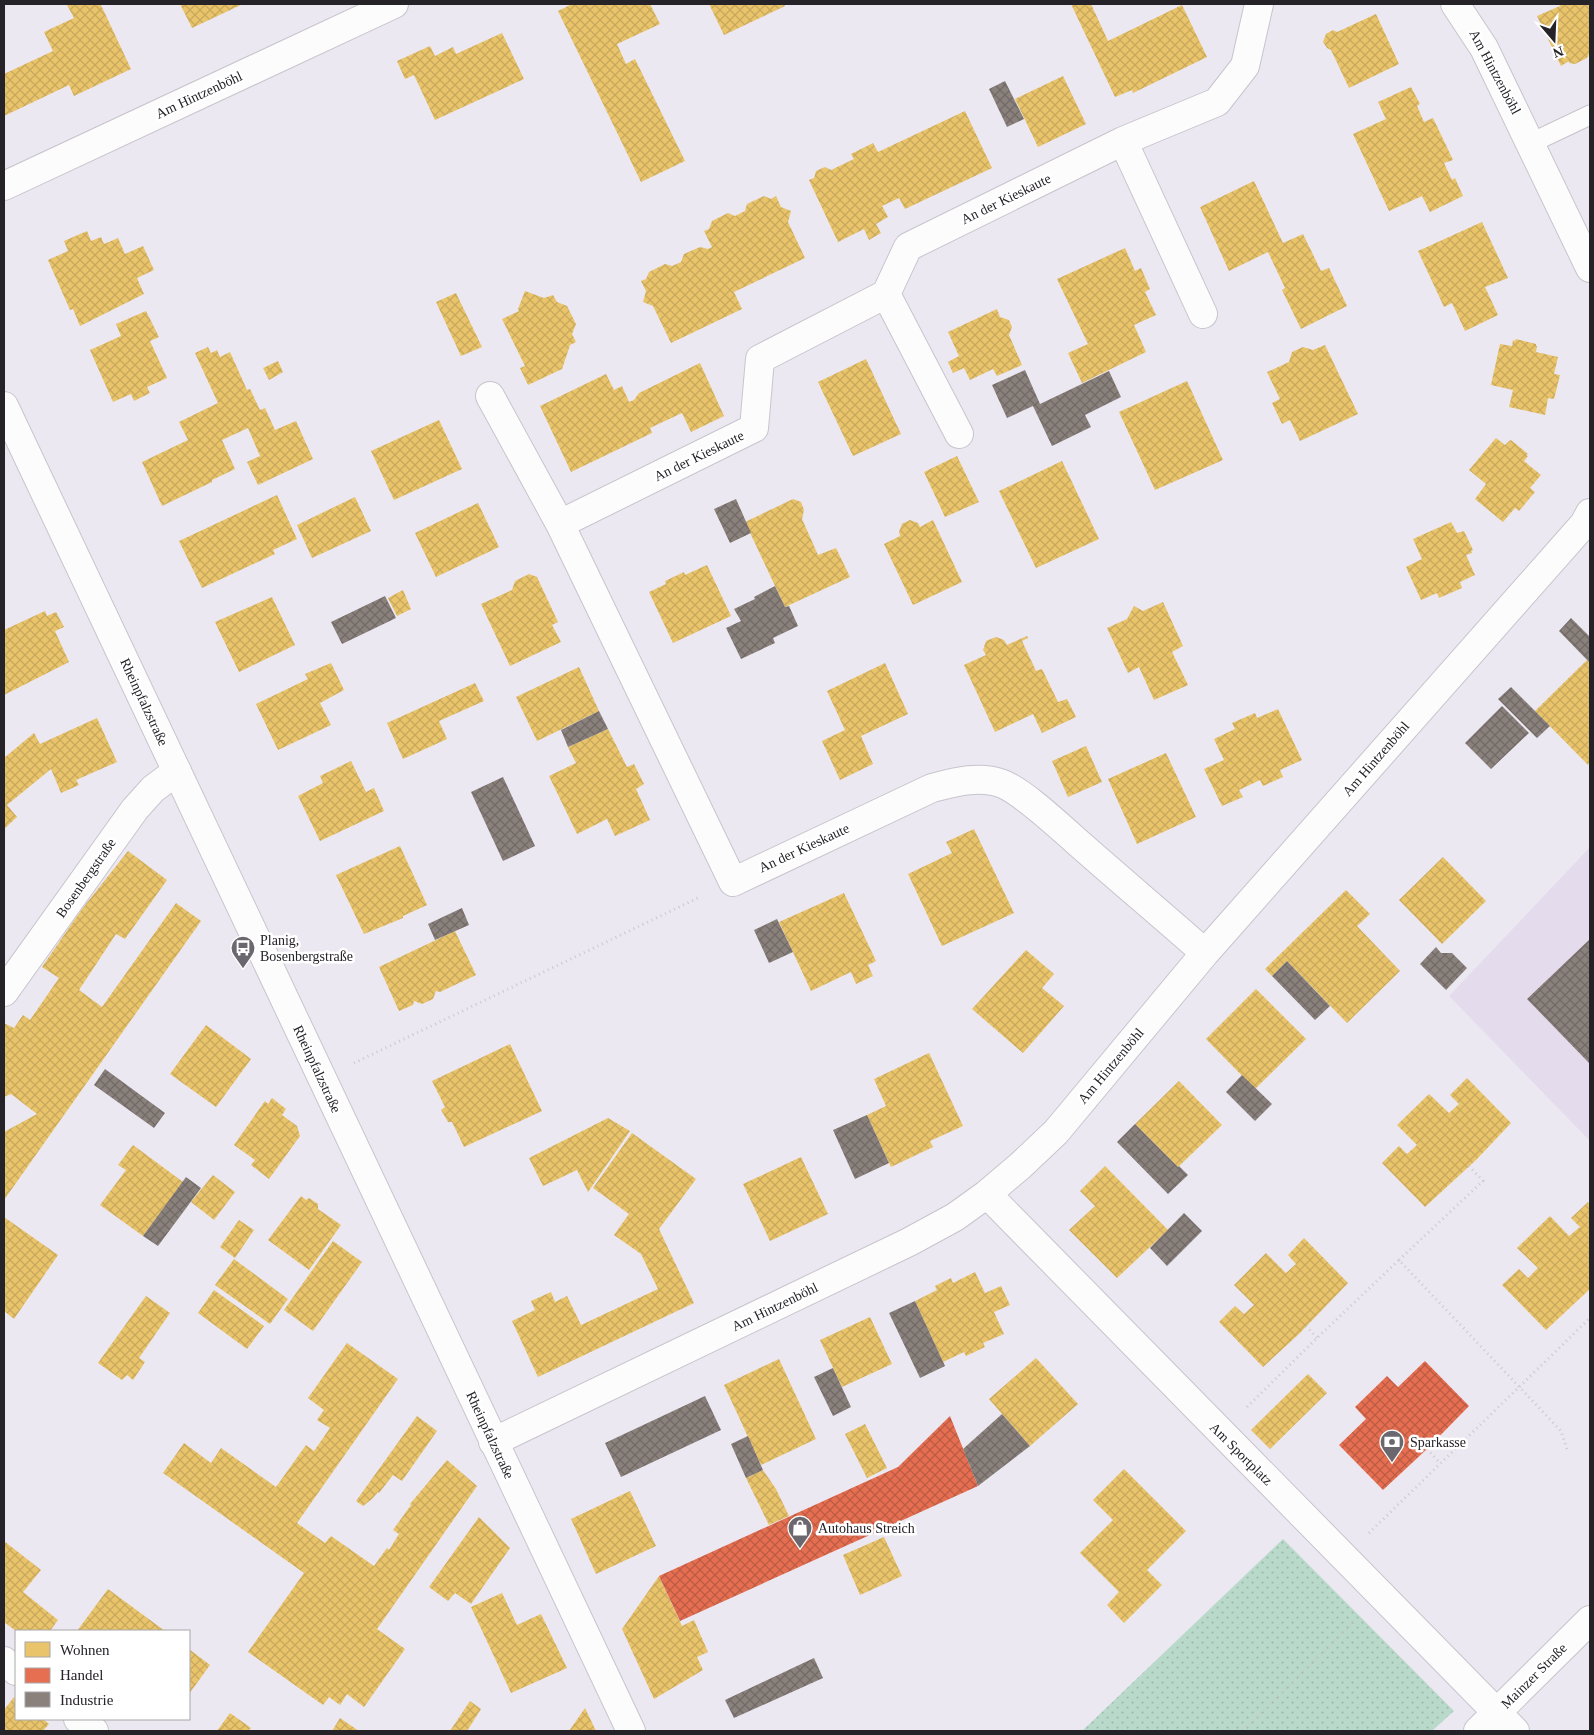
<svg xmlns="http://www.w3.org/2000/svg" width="1594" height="1735" font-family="'Times New Roman',serif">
<defs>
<pattern id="grass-dots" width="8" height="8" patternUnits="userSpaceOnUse" patternTransform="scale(1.25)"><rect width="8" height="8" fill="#b9daca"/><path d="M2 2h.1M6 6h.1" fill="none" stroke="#9fbbae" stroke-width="1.8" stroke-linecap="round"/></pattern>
<pattern id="homes-cross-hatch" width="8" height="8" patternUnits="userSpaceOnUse" patternTransform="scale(1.25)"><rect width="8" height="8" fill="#e9c46a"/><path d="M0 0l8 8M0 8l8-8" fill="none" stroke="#c8a85c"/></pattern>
<pattern id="shops-cross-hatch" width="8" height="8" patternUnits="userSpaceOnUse" patternTransform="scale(1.25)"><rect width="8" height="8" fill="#e76f51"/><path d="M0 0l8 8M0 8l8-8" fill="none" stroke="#bb5b43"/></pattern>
<pattern id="industry-cross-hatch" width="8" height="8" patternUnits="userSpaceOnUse" patternTransform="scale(1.25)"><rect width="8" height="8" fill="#8a817c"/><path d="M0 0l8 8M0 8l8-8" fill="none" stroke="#716966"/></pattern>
</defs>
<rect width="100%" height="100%" fill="#ece8f1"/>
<path fill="#e4dced" d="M1590 847V1141L1449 996Z"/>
<path fill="url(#grass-dots)" d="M1283 1539 1454 1711 1432 1731H1082Z"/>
<path fill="url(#homes-cross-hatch)" d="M69 4H100L101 5 131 69 74 96 69 85 4 116V74L53 51 44 32 74 18 67 5Z
M180 4H243L192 28Z
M572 4H650L660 24 617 44 626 64 635 59 685 161 641 182 558 11Z
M709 4H784L785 6 724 35Z
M1071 4H1091L1108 41 1182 5 1207 57 1133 93 1132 90 1115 97Z
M1559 4H1590V52L1587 58 1575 64 1569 63V61L1561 66 1537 16 1560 6Z
M1376 14 1399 64 1349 88 1331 50 1327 48 1323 42 1326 34 1333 30 1337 32Z
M502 33 524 79 435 120 414 75 405 79 397 61 430 46 435 56 453 47 456 54Z
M1063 76 1086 124 1038 147 1015 99Z
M1411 87 1420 104 1417 106 1424 122 1433 118 1453 160 1444 163 1452 180 1455 178 1463 196 1430 212 1422 196 1389 211 1353 134 1386 119 1378 102Z
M965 111 992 168 905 209 899 198 882 206 888 217 876 224 881 233 869 240 864 229 838 242 809 180 814 178 816 171 825 167 831 170 854 159 851 154 873 143 878 152Z
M1254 181 1283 243 1303 234 1321 271 1329 268 1347 306 1301 329 1282 290 1285 288 1268 252 1229 271 1200 207Z
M764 196 771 199 776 196 781 207 791 211 788 222 805 258 734 292 742 309 671 343 653 306 643 302 646 291 641 281 646 279 649 272 665 264 672 266 681 262 684 254 700 247 708 249 712 247 704 231 709 229 712 221 728 213 735 216 745 211 747 204Z
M1482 222 1508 278 1485 287 1498 315 1465 331 1452 303 1444 307 1418 251Z
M87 231 91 241 101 237 104 244 118 238 125 254 143 246 154 270 137 278 144 294 80 326 73 309 70 310 48 260 68 251 64 241Z
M1125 248 1135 271 1141 268 1150 289 1145 292 1156 315 1134 325 1146 352 1082 383 1068 353 1088 344 1057 279Z
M525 291 544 298 553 295 557 302 567 306 576 324 572 334 576 342 570 345 562 369 528 385 520 368 525 366 502 319 519 311 518 309Z
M456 293 482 347 461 356 436 302Z
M997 309 1000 317 1009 320 1012 327 1009 335 1022 365 997 376 993 369 970 380 964 368 953 373 948 362 959 356 948 332Z
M146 311 159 337 150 341 167 378 147 387 150 393 134 401 131 394 113 402 90 350 121 336 116 324Z
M1516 339 1536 344V346H1537L1536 352 1558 357 1554 374 1560 375 1554 399 1548 398 1545 415 1509 407 1513 390 1491 385 1500 344 1512 346 1513 340 1515 341Z
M1325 345 1358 414 1300 441 1290 420 1282 424 1272 403 1280 399 1267 372 1289 362 1292 352 1303 347 1313 350Z
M208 347 211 353 217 350 220 357 230 352 247 390 250 389 260 410 265 408 275 430 296 421 313 459 258 485 247 462 260 456 248 428 222 440 235 469 212 480V482L162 506 142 462 188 440 179 422 218 403 195 353Z
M866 359 901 434 853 456 818 382Z
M278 361 283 372 269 380 263 368Z
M700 363 724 416 691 432 682 413 650 428 652 433 571 472 540 406 606 374 614 390 622 386 629 402 634 400 639 393Z
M1187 381 1223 460 1155 490 1119 412Z
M439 420 462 469 394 500 371 451Z
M1496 438 1505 445 1509 441 1511 440 1528 454 1526 455 1528 456 1524 461 1541 475 1530 488 1535 492 1519 511 1515 508 1503 522 1475 499 1486 484 1469 470Z
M957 456 979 502 945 517 924 472Z
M1062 461 1099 539 1036 568 999 491Z
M277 495 297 539 273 550 275 554 202 588 179 541Z
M355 497 371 531 312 558 297 525Z
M793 499 801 502 804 510 802 519 818 555 836 548 850 577 785 607 745 522Z
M478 503 499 547 436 577 415 533Z
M910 520 918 523 920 527 933 520 962 582 913 605 884 544 900 536 899 532 902 524Z
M1451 522 1457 533 1464 531 1473 550 1471 551 1472 553 1466 555 1475 575 1460 582 1462 588 1439 598 1437 593 1421 600 1406 567 1422 559 1413 539Z
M707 565 731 616 673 643 649 592 666 584 665 581 684 572 685 575Z
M529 574 537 577 558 622 552 625 561 642 510 666 481 604 512 590 515 581Z
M403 590 411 609 397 616 388 598Z
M272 597 295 645 239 672 215 622Z
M1163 602 1183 646 1172 652 1188 685 1154 700 1139 667 1128 673 1107 628 1127 619 1134 606 1143 611Z
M45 611 47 616 56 612 64 627 55 631 69 662 4 695V630Z
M1027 636 1028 638 1022 641 1036 671 1042 669 1058 702 1067 699 1076 717 1042 733 1033 714 995 732 964 665 986 655 983 650 986 641 996 637 1004 640 1007 645Z
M1587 660 1590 663V762L1588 765 1535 711Z
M331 663 344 690 320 703 331 725 278 750 256 704 308 679 305 674Z
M885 663 908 714 861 736 873 764 840 780 822 741 845 730 827 691Z
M579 667 599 711 537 741 516 697Z
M475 683 484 701 439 721 447 739 403 759 387 723Z
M1278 709 1302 760 1280 770 1283 777 1263 786 1260 780 1239 790 1243 797 1222 806 1204 769 1224 760 1214 739 1235 729 1232 723 1255 713 1257 718Z
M97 718 117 762 76 780 79 785 61 793 51 769 7 805 17 817 4 829V758L34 733 40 744Z
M608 729 627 767 634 764 644 784 636 789 650 820 615 836 607 819 577 834 549 776 576 763 568 747Z
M1086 746 1102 782 1068 797 1052 761Z
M1166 753 1196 817 1137 844 1108 779Z
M351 761 366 792 374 788 384 811 320 841 298 796 323 783 320 776Z
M974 829 1014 913 942 946 908 874 952 853 946 842Z
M400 846 427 905 403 916V918L364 934 336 875Z
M128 851 167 880 125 939 116 934 79 990 102 1007 176 903 201 921 4 1200V1132L37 1114 11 1094 4 1097V1023L14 1028 23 1015 30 1020 59 978 42 967 82 909Z
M1443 857 1486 901 1442 944 1399 900Z
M1346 890 1370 914 1357 926 1400 971 1347 1023 1287 961 1272 976 1265 969Z
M844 893 876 961 868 965 873 976 856 984 851 972 811 991 779 922Z
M455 931 476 975 440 992 436 991 433 999 422 1004 414 1001 413 1005 399 1011 379 967Z
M1026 950 1054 974 1042 988 1064 1006 1023 1053 972 1009Z
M1256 989 1306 1039 1255 1089 1206 1039Z
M206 1025 251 1059 216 1107 170 1074Z
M510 1044 542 1111 464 1147 452 1122H448L441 1110 445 1107 432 1081Z
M929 1053 963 1126 930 1141 933 1147 891 1167 867 1115 886 1106 874 1079Z
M1467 1078 1511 1123 1477 1159 1425 1207 1382 1163 1399 1146 1407 1154 1417 1145 1397 1125 1429 1094 1449 1113 1459 1104 1450 1095Z
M1179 1081 1222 1125 1178 1167 1135 1124Z
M272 1098 286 1109 282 1115 297 1126 300 1136 269 1179 251 1165 255 1160 234 1145 265 1101 268 1104Z
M608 1118 630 1131 588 1192 577 1170 543 1186 529 1158Z
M632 1133 696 1179 659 1229 694 1303 538 1377 512 1321 535 1310 531 1301 551 1292 555 1302 567 1296 581 1325 658 1289 641 1254 614 1235 629 1214 593 1188Z
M133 1145 183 1182 143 1236 100 1205 126 1170 118 1165Z
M801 1157 828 1214 770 1241 743 1184Z
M1105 1166 1168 1230 1117 1278 1069 1230 1095 1206 1080 1191Z
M213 1175 235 1192 214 1220 191 1202Z
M301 1196 306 1200 309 1198 318 1204V1209L341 1225 309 1270 268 1240Z
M1588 1202 1590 1204V1289L1546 1330 1502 1285 1519 1269 1528 1278 1538 1268 1517 1248 1550 1216 1569 1236 1580 1227 1571 1218Z
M4 1217 58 1255 14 1319 4 1311Z
M239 1220 254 1230 235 1258 220 1247Z
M1304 1238 1348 1283 1299 1334 1263 1367 1219 1322 1235 1306 1244 1314 1254 1305 1234 1285 1266 1253 1286 1273 1296 1264 1288 1255Z
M333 1241 362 1262 313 1331 284 1310Z
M234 1259 288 1299 270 1324 215 1285Z
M975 1272 985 1293 1001 1286 1010 1305 994 1312 1004 1334 983 1343 985 1347 966 1356 964 1352 943 1362 915 1301 937 1290 935 1286 951 1278 953 1283Z
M214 1290 264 1326 247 1349 198 1313Z
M146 1296 170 1313 139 1358 145 1362 133 1380 127 1375 122 1380 98 1363Z
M870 1317 892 1364 842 1387 820 1340Z
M347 1343 398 1379 297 1523 325 1543 331 1536 374 1566 387 1548 389 1550 399 1534 393 1530 411 1505 410 1504 447 1460 477 1486 377 1629 405 1649 364 1707 347 1694 340 1705 329 1697 323 1705 248 1652 304 1573 163 1473 184 1443 211 1463 221 1448 276 1487 306 1445 314 1451 330 1428 317 1420 324 1410 308 1398Z
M1036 1358 1078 1404 1030 1446 989 1399Z
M779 1359 816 1439 761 1465 724 1385Z
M1308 1374 1327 1393 1270 1449 1251 1430Z
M417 1416 437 1431 402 1481 393 1475 379 1493 378 1492 372 1499 363 1506 356 1501Z
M865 1424 887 1468 867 1478 845 1434Z
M1124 1469 1186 1531 1147 1570 1162 1585 1124 1623 1107 1605 1119 1592 1080 1553 1113 1520 1093 1500Z
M763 1470 776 1489 789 1516 769 1525 746 1478Z
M630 1491 656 1546 596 1574 571 1519Z
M479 1517 510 1548 471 1604 455 1593 448 1601 429 1587Z
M884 1537 902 1576 860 1595 843 1555Z
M4 1541 41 1570 23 1592 58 1620 50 1631H16L4 1622Z
M659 1576 682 1626 694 1620 708 1652 697 1657 703 1670 654 1699 622 1629Z
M108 1589 165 1631H77Z
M502 1593 517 1625 541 1614 567 1668 511 1693 471 1607Z
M189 1649 210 1665 189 1694Z
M14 1697 16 1699V1719H43L49 1724 43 1731H4V1710Z
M470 1701 481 1709 467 1731H450Z
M585 1708 596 1731H569Z
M230 1713 251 1728 249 1730 252 1731H217Z
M340 1718 359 1731H332Z"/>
<path fill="url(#shops-cross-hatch)" d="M1425 1361 1469 1406 1427 1449 1383 1490 1339 1445 1366 1419 1355 1407 1387 1376 1398 1387Z
M950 1416 978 1486 680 1621 659 1576 898 1467Z"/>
<path fill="url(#industry-cross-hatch)" d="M1005 81 1024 119 1007 127 989 89Z
M1025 370 1040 404 1109 371 1121 397 1085 415 1091 427 1052 446 1033 406 1007 418 992 385Z
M736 499 751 533 730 543 714 509Z
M775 586 785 607 789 606 798 626 773 638 775 643 741 659 726 628 741 621 734 609 755 599 754 597Z
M385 596 396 618 342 644 331 622Z
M1571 618 1590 637V663L1559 631Z
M1511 687 1550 726 1537 738 1498 699Z
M1502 706 1529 733 1491 769 1465 743Z
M599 711 608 729 568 747 561 730Z
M503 777 535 846 503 861 471 792Z
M462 908 469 925 435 940 428 924Z
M777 919 793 952 769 963 754 930Z
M1590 939V1064L1527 999Z
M1436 947 1441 953H1452L1467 968 1446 990 1420 964Z
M1287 961 1330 1006 1315 1020 1272 976Z
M105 1069 165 1113 154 1128 94 1085Z
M1242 1075 1272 1104 1255 1121 1226 1092Z
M867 1115 889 1163 855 1179 833 1130Z
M1135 1124 1178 1167 1179 1166 1188 1175 1168 1194 1117 1142Z
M186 1177 201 1188 158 1246 143 1236Z
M1184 1213 1202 1231 1167 1266 1150 1248Z
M915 1301 945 1366 920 1378 889 1313Z
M833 1368 851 1407 833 1416 814 1377Z
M705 1396 721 1430 621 1477 605 1443Z
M1002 1414 1030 1446 978 1486 963 1449Z
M748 1436 763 1470 746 1478 731 1444Z
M814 1658 823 1678 734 1718 725 1700Z"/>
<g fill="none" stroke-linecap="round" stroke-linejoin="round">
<defs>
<path id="service" d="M1531 143 1590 115"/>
<path id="minor" d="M1455 4 1484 48 1590 268
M1123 141 1203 314
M4 186 394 4
M886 294 959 434
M490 396 560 524
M1205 953C1162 915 1118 878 1075 840 1057 824 1024 793 1003 784 980 775 955 782 932 788L733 882 560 524 754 428 760 359 886 294 908 247 1123 141 1217 102 1245 66 1259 4
M4 992 135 809 153 789 177 771
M987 1194 1515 1731
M493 1442 909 1242 955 1217 987 1194 1020 1166 1056 1132 1205 953 1584 524 1590 513
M4 1661 16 1671
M78 1719 94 1731
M1478 1731 1590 1620"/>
<path id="tertiary" d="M4 406 631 1731"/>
</defs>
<use href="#service" stroke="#c8c4cc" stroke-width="21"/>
<use href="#minor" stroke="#c8c4cc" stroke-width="30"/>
<use href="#tertiary" stroke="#c8c4cc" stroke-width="30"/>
<path stroke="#cac9cc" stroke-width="3" stroke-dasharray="1 4" stroke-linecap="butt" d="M354 1063 700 897
M1399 1260 1483 1181 1469 1166
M1306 1326 1317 1338
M1247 1407 1317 1338 1399 1260 1561 1431 1568 1452
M1427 1449 1440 1463
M1369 1533 1590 1318
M1242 1731 1357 1620"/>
<use href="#service" stroke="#fcfcfd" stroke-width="19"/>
<use href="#minor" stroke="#fcfcfd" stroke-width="28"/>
<use href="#tertiary" stroke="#fcfcfd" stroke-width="28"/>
</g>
<defs>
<symbol id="bus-pin" viewBox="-11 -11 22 30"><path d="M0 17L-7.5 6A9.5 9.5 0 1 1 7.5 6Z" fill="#6b676e" stroke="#fff"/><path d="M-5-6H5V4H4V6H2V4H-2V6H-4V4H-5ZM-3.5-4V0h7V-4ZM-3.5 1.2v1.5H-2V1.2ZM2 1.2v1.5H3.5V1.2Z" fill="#fff"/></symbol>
<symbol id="bank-pin" viewBox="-11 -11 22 30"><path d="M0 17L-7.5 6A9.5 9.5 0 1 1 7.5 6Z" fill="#6b676e" stroke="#fff"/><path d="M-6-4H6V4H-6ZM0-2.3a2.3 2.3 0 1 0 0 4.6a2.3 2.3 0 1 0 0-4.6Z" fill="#fff"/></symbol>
<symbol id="shop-pin" viewBox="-11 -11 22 30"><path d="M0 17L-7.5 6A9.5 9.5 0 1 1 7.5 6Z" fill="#6b676e" stroke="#fff"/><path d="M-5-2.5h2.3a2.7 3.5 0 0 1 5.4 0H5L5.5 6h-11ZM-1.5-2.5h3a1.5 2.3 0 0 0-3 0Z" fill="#fff"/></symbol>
</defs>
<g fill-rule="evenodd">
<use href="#bus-pin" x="229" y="934" width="28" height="38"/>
<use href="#bank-pin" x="1378" y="1428" width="28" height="38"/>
<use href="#shop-pin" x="786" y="1514" width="28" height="38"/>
</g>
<g text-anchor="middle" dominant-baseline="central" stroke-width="5" stroke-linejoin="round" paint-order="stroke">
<g font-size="14" fill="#252228" stroke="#fff">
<text transform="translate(1495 72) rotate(62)">Am Hintzenböhl</text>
<text transform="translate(199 95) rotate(-25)">Am Hintzenböhl</text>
<text transform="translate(1006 199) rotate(-26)">An der Kieskaute</text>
<text transform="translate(699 456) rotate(-26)">An der Kieskaute</text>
<text transform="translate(144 702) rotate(65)">Rheinpfalzstraße</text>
<text transform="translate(1376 759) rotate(-49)">Am Hintzenböhl</text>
<text transform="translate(804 848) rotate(-25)">An der Kieskaute</text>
<text transform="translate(86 878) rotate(-55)">Bosenbergstraße</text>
<text transform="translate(1111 1066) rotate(-50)">Am Hintzenböhl</text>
<text transform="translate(317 1069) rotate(65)">Rheinpfalzstraße</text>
<text transform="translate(775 1307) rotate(-26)">Am Hintzenböhl</text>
<text transform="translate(490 1435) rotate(65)">Rheinpfalzstraße</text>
<text transform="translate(1241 1454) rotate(45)">Am Sportplatz</text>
<text transform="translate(1534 1676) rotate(-45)">Mainzer Straße</text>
</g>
<g font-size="14" fill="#252228" stroke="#fff" text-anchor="start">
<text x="260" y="940">Planig,<tspan x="260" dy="16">Bosenbergstraße</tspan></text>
<text x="1410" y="1442">Sparkasse</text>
<text x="818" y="1528">Autohaus Streich</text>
</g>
</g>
<rect width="1594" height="1735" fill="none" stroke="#252228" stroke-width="10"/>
<rect x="15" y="1630" width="175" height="90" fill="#ffffff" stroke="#a8a7a9"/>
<rect x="25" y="1642" width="25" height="15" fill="#e9c46a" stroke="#a8a7a9"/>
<text x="60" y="1655" font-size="15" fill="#252228">Wohnen</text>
<rect x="25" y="1668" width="25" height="15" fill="#e76f51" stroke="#a8a7a9"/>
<text x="60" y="1680" font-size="15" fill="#252228">Handel</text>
<rect x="25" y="1692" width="25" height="15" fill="#8a817c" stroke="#a8a7a9"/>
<text x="60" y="1705" font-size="15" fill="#252228">Industrie</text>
<g transform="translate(1554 40) rotate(161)" stroke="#ffffff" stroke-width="4" paint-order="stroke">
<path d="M0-4L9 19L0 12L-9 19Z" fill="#252228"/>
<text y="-8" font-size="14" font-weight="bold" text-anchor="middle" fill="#252228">N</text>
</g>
</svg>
